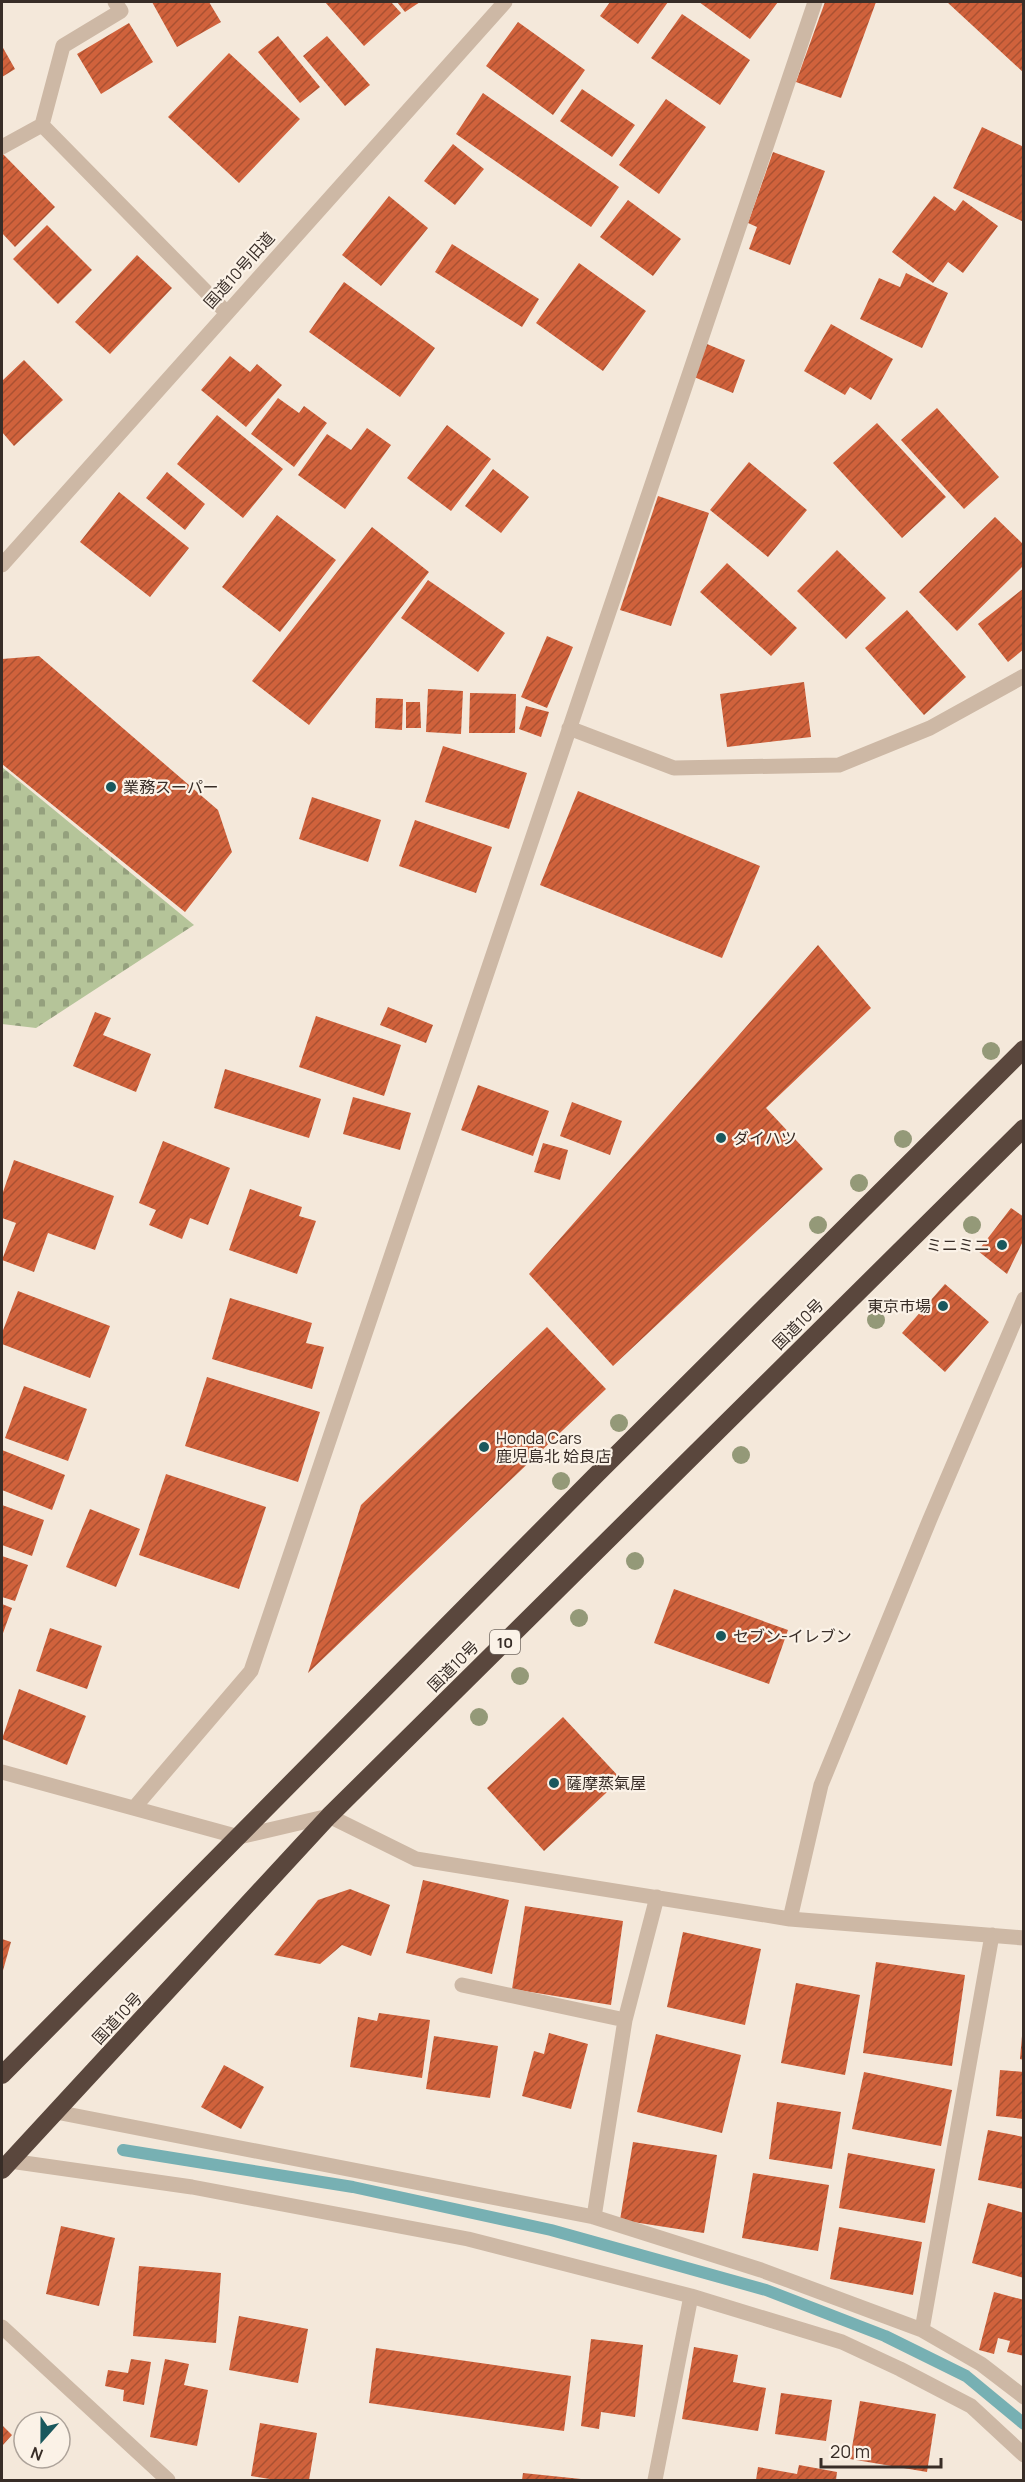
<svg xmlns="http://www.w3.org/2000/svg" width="1025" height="2482" font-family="Manrope,'Noto Sans JP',sans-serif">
<defs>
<pattern id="cemetery-stones" width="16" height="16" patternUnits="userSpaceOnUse" patternTransform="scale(1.5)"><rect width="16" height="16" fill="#b5c499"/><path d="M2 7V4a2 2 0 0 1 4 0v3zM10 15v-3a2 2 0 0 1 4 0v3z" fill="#94a07d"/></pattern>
<pattern id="building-hatch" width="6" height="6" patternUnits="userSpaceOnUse" patternTransform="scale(1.5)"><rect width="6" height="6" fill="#d0623c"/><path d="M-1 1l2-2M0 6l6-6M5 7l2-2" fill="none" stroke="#aa5132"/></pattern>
</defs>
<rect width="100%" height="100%" fill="#f4e8da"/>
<path fill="url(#cemetery-stones)" d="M2 767 194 925 36 1028 2 1024Z"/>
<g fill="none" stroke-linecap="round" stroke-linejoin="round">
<path stroke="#77b0b3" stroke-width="12" d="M123 2150 353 2187 551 2230 766 2290 885 2336 966 2376 1024 2424"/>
</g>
<path fill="url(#building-hatch)" d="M152 2H209L221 22 177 47Z
M325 2H391L401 13 364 46Z
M397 2H420L405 12Z
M610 2H668L638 44 600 16Z
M699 2H778L750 39Z
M825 2H876L841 98 796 82Z
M947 2H1024V73Z
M682 14 750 60 720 105 651 58Z
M518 22 585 70 553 115 486 66Z
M129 23 153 62 101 94 77 54Z
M278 36 320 87 300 103 258 52Z
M327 36 370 85 345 106 303 56Z
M2 46 15 69 2 77Z
M229 53 300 119 239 183 168 117Z
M582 89 635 125 612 157 560 121Z
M483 93 619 187 591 227 456 134Z
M666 99 706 127 659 194 619 165Z
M982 127 1024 147V222L953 188Z
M453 144 484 169 455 205 424 181Z
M773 152 825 171 790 265 749 249 757 227 748 223Z
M2 153 55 207 15 247 2 233Z
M389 196 428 228 381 286 342 255Z
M934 196 955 211 963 200 998 226 963 273 948 262 933 283 892 252Z
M628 200 681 239 653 276 600 237Z
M47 225 92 270 58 304 13 259Z
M452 244 539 299 522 327 435 272Z
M137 255 172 288 110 354 75 322Z
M579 263 646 311 603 371 536 323Z
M906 273 948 293 922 348 860 319 879 278 900 287Z
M344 282 435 348 400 397 309 332Z
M831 324 893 359 871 400 850 387 845 395 804 371Z
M707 344 745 360 733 393 694 377Z
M230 356 250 372 257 364 282 385 246 427 201 390Z
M24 360 63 400 14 446 2 432V381Z
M278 398 299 413 304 406 327 423 294 467 251 434Z
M937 408 999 477 964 509 901 440Z
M217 415 283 469 243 518 177 464Z
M877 423 946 497 902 538 833 463Z
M447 425 491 459 451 511 407 478Z
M367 428 391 445 345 509 298 475 327 434 351 450Z
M749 462 807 510 768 557 710 510Z
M493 469 529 497 501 533 465 506Z
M167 472 205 504 185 530 146 498Z
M119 492 189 548 150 597 80 542Z
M658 496 709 513 671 626 620 610Z
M277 515 336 560 280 632 222 587Z
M995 517 1024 545V565L957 631 919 592Z
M372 527 429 572 309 725 252 681Z
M837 550 886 598 846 639 797 591Z
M727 563 797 628 771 656 700 592Z
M428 580 505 633 478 672 401 618Z
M1024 588V649L1008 662 978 624Z
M907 610 966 677 924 715 865 648Z
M547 636 573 647 547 708 521 697Z
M39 656 218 810 232 852 185 912 2 764V659Z
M804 682 811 737 727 747 720 694Z
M428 689 463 691 461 734 426 732Z
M470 693 516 694 515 733H469Z
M376 698 403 699 402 730 375 728Z
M406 702H420L421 728H406Z
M526 706 549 712 541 737 519 729Z
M443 746 527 773 509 829 425 802Z
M578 791 760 866 722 958 540 885Z
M312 797 381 820 368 862 299 839Z
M415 820 492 847 476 893 399 866Z
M818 945 871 1008 766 1108 823 1169 613 1366 529 1274Z
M388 1007 433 1025 426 1043 380 1025Z
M95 1012 111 1018 103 1035 151 1054 136 1092 73 1066Z
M316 1016 401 1045 384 1096 299 1067Z
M225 1069 321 1099 309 1138 214 1108Z
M478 1085 549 1111 533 1156 461 1130Z
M353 1097 411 1113 400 1150 343 1134Z
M572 1102 622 1121 610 1155 560 1136Z
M163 1141 230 1168 208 1225 190 1218 182 1239 149 1225 156 1210 139 1203Z
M543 1143 568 1150 560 1180 534 1172Z
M14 1160 114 1196 95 1250 48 1233 34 1272 2 1260 16 1223 2 1218V1195Z
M250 1189 302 1207 299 1216 316 1221 297 1274 229 1250Z
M1011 1208 1024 1217V1239L1007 1274 978 1251Z
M945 1284 989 1322 945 1372 902 1333Z
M18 1291 110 1326 90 1378 2 1344V1333Z
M230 1298 312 1323 306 1343 324 1347 312 1389 212 1359Z
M547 1327 606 1389 308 1673 361 1505Z
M207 1377 320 1412 298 1482 185 1446Z
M24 1386 87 1409 68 1461 5 1438Z
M2 1450 65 1475 52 1510 2 1490Z
M166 1474 266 1507 239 1589 139 1555Z
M2 1505 44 1520 32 1556 2 1545Z
M90 1509 140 1529 116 1587 66 1567Z
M2 1556 28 1565 15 1601 2 1597Z
M674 1589 788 1630 769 1684 654 1643Z
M2 1604 12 1608 2 1636Z
M50 1628 102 1646 87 1689 36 1671Z
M19 1689 86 1716 67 1765 2 1739Z
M563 1717 621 1779 544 1851 487 1788Z
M423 1880 509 1900 492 1974 406 1953Z
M350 1889 390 1905 371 1956 342 1945 320 1964 274 1955 318 1900Z
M525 1906 623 1921 611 2005 512 1989Z
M683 1932 761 1949 745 2025 667 2007Z
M2 1939 11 1942 2 1974Z
M876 1962 965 1975 952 2066 863 2053Z
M796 1983 860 1995 845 2075 781 2063Z
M379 2013 430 2020 422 2078 350 2067 358 2017 377 2021Z
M549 2033 588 2044 571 2109 522 2096 534 2051 544 2054Z
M656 2034 741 2055 722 2133 637 2112Z
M434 2036 498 2046 490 2098 426 2089Z
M1022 2036 1024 2037V2060L1020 2059Z
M224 2065 264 2087 241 2129 201 2107Z
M1000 2070 1024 2072V2119L996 2116Z
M864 2072 952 2090 941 2146 852 2129Z
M777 2102 841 2112 832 2169 769 2159Z
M988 2130 1024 2137V2189L978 2180Z
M633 2142 717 2155 704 2233 620 2220Z
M848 2153 935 2169 925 2223 839 2208Z
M753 2173 829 2185 818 2251 742 2238Z
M988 2203 1024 2213V2278L972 2263Z
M61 2226 115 2238 99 2306 46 2294Z
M839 2227 922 2242 913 2295 830 2279Z
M139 2266 221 2273 216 2343 133 2336Z
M994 2292 1024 2300V2356L1007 2352 1010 2341 998 2338 994 2354 979 2350Z
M239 2316 308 2329 298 2383 229 2370Z
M591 2339 643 2345 635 2417 601 2412 599 2429 581 2426Z
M694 2347 738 2355 733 2382 766 2388 758 2431 682 2419Z
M376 2348 571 2376 564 2431 369 2403Z
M131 2359 151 2362 144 2405 123 2401 124 2390 105 2386 108 2370 128 2373Z
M165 2359 189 2364 184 2385 208 2390 197 2446 150 2437Z
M781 2393 832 2400 826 2441 775 2434Z
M860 2401 936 2414 927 2472 850 2459Z
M260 2423 317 2433 309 2480H276L251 2476Z
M2 2425 12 2435 2 2446Z
M799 2465 837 2472 836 2480H756L758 2467 797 2474Z
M523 2473 581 2479V2480H522Z"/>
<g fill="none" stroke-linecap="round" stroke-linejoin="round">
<path stroke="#cdb8a5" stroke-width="15" d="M42 125 226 312
M2 147 42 125 63 46 121 11 115 2
M2 565 505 2
M569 728 674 768 839 765 930 728 1024 676
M2 1772 239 1837 329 1816 416 1859 790 1919 1024 1938
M134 1808 251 1671 815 2
M790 1919 821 1785 930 1519 1024 1299
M462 1985 625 2020
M56 2112 594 2217 761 2270 922 2330 981 2364 1024 2397
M10 2161 192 2187 468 2239 691 2296 655 2480
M594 2217 625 2020 657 1897
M691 2296 842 2342 900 2369 971 2406 1024 2455
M2 2327 168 2480
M922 2330 992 1935"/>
<path stroke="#5a473d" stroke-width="18" d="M2 2075 596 1475 1024 1049
M2 2170 329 1816 1024 1128"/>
</g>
<g fill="#949978">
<circle cx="991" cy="1051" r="9"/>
<circle cx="903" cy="1139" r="9"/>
<circle cx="859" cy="1183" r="9"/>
<circle cx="818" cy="1225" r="9"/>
<circle cx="972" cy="1225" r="9"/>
<circle cx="876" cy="1320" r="9"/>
<circle cx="619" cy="1423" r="9"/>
<circle cx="741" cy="1455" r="9"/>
<circle cx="561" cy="1481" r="9"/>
<circle cx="635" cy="1561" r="9"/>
<circle cx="579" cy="1618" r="9"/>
<circle cx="520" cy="1676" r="9"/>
<circle cx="479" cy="1717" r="9"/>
</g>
<g fill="#19585d" stroke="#fbf2e7" stroke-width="2">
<circle cx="111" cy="787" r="6"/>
<circle cx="721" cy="1138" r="6"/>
<circle cx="1002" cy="1245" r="6"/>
<circle cx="943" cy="1306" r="6"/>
<circle cx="484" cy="1447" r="6"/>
<circle cx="721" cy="1636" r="6"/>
<circle cx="554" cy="1783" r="6"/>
</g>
<g text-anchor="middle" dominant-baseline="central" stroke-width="4.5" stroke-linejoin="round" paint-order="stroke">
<rect fill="#fbf2e7" stroke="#726861" stroke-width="1.5" x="490" y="1630" width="30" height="24" rx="4.5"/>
<g font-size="15" font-weight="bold" fill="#382d27">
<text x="505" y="1642">10</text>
</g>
<g font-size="16" fill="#382d27" stroke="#fbf2e7">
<text transform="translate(239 270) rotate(-48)">国道10号旧道</text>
<text transform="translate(798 1324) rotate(-45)">国道10号</text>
<text transform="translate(453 1666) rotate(-45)">国道10号</text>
<text transform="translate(117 2018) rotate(-47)">国道10号</text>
</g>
<g font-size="16" fill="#382d27" stroke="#fbf2e7" text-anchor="start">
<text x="123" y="787">業務スーパー</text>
<text x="733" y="1138">ダイハツ</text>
<text x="990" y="1245" text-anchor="end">ミニミニ</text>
<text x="931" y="1306" text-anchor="end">東京市場</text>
<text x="496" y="1438">Honda Cars<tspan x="496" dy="18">鹿児島北 姶良店</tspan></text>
<text x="733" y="1636">セブン-イレブン</text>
<text x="566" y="1783">薩摩蒸氣屋</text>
</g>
</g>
<rect width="1025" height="2482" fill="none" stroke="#382d27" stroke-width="6"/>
<g transform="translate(42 2440) rotate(201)"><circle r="28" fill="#fbf2e7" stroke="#ada39a" stroke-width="1.5"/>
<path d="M0-4.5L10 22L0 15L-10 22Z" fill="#19585d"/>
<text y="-9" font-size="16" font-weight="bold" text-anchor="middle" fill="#382d27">N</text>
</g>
<path d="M821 2458v9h120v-9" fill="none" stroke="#382d27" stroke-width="3"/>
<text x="830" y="2458" font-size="18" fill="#382d27" stroke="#fbf2e7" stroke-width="4.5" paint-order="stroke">20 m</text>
</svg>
